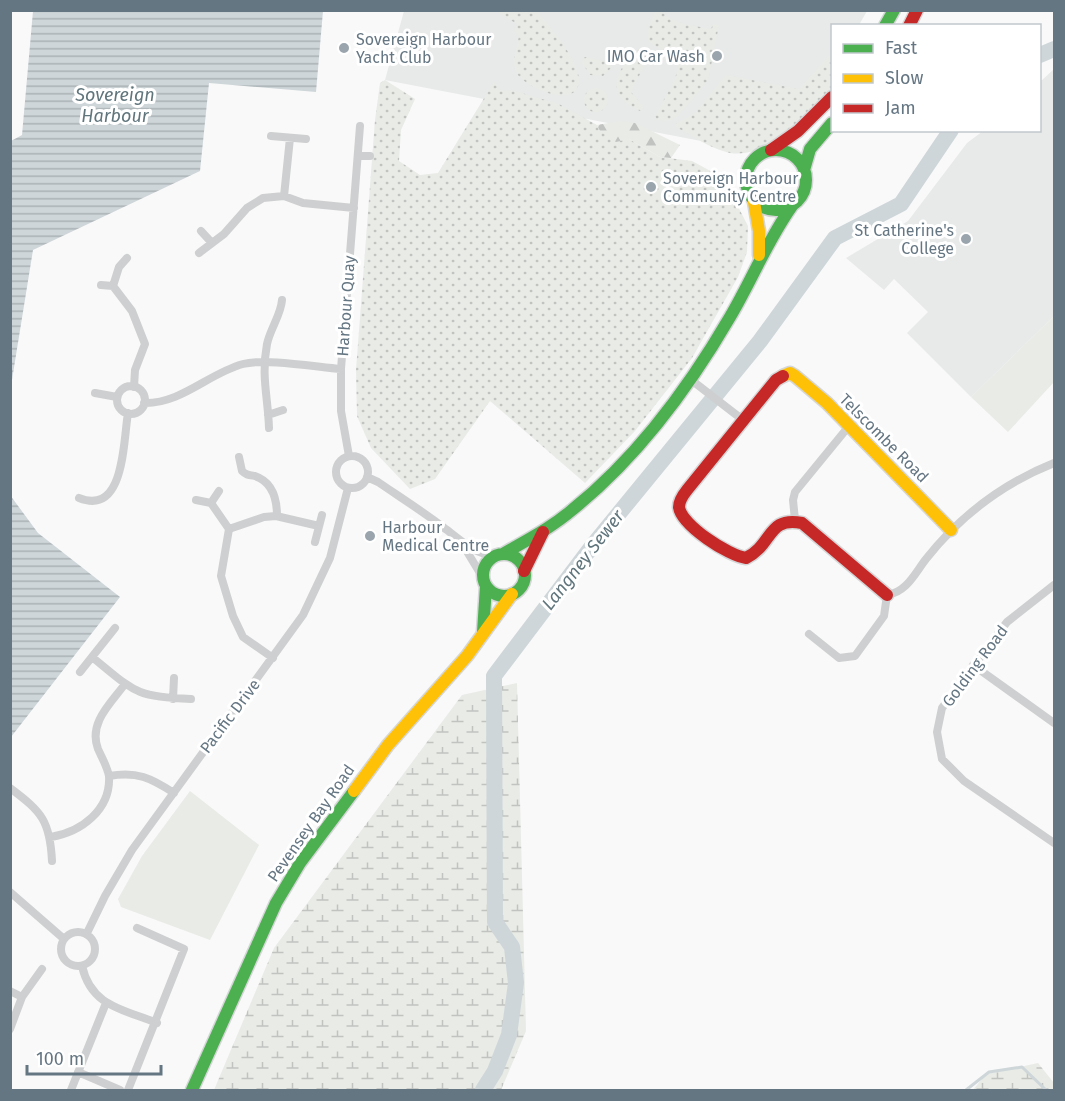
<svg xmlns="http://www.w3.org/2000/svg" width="1065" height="1101" font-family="'Fira Sans',sans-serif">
<defs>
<pattern id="grass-dots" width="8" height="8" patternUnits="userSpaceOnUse" patternTransform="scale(1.5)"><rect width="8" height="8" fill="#e8ebe6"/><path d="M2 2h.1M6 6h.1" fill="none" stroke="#c0c3c0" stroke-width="1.8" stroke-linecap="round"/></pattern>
<pattern id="forest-firs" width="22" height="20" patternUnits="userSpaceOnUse" patternTransform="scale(1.5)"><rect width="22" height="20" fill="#e8ebe6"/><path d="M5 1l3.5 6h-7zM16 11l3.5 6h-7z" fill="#c0c3c0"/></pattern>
<pattern id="wetland-marsh" width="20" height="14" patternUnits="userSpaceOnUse" patternTransform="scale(1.5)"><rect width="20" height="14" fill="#e8ebe6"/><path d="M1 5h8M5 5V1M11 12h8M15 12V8" fill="none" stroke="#c0c3c0"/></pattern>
<pattern id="water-rules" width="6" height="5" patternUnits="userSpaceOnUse" patternTransform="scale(1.5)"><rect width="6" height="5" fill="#ced6d9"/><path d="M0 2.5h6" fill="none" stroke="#abb2b5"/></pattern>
</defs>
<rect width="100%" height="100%" fill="#f9f9f9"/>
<path fill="#e8e9e9" d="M404 11H867L859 25 832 26V57L806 89 727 146 385 80Z
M1054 69V316L971 397 907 333 928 312 894 279 884 290 846 258 908 221 967 143 983 131 1040 130V82Z"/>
<path fill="url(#grass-dots)" d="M496 11H537C549 26 581 62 579 82 577 110 524 88 516 72 511 62 517 47 519 36L514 30 517 24Z
M655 11H661C675 25 692 25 711 29L713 24 719 25 708 81 677 117 668 121 657 120 655 116 675 79 678 66C661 36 634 57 655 11Z
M640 48 648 58 631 92 644 107 640 111C617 100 610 89 623 66 628 59 632 52 640 48Z
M832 52V88C808 114 771 159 730 153 711 149 693 136 676 127V124L695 113 726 75 799 89Z
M585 57 610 62 612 67 603 76 590 75 581 61Z
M385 80 415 99 401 130 399 161 420 175 438 173 494 82 499 90 515 91 559 104 597 125 600 131 629 139 660 157 692 161 716 174 732 195 748 226 747 252 738 277 692 358 635 431 585 483 490 401 435 479 410 489 371 448 357 416 356 370 375 120 380 83Z
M584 100a12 12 0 1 1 24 0a12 12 0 1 1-24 0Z"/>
<path fill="url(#forest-firs)" d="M620 121 635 123 680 145 671 158 660 157 629 139 616 142 600 131 597 125Z"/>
<path fill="url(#wetland-marsh)" d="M517 683 526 1031 501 1090H214L274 948 462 695Z
M1038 1063 1054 1083V1090H973L986 1074Z"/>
<path fill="#e8ebe6" d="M1054 316V382L1008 432 971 397Z
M190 791 259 845 210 940 121 907 118 899 142 856Z"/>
<path fill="url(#water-rules)" d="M33 11H323L316 92 209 83 200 171 33 250 11 386V141L22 135Z
M10 495 38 533 120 597 11 737Z"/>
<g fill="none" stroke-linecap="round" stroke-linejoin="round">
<path stroke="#ced6d9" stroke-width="3" d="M966 1090 989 1072 1022 1067 1046 1090"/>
<path stroke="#ced6d9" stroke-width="16" d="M1040 55 1054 49
M483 1090 495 1071 509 1035 516 983 512 947 495 922 494 676 593 545 760 341 835 238 901 204 951 130"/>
<defs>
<path id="fast" d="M885 26 894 10
M746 180a30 30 0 1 1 60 0a30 30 0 1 1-60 0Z
M804 170 810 149 832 123
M503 554C527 540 551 528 572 510 637 458 688 389 730 317 752 280 767 241 792 206
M483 575a21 21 0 1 1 42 0a21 21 0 1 1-42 0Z
M483 632 486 586
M192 1090 276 903 300 863 354 791"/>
<path id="slow" d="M754 202 759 231V255
M783 376 790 373 795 376 827 403 951 530
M354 791 388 745 467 656 512 594"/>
<path id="jam" d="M909 26 917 10
M771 150 798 131 832 97
M783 376 776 380 687 490C683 495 679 501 679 507 681 525 729 556 746 558 773 545 767 516 802 523L887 595
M524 571 543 532"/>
</defs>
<use href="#fast" stroke="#d5d6d7" stroke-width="15"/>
<use href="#slow" stroke="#d5d6d7" stroke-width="15"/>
<use href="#jam" stroke="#d5d6d7" stroke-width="15"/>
<path stroke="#cecfd0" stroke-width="8" d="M271 136 306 139
M358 156H370
M284 196 290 138
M201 231 212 243
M199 253 224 234 247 208 263 198 284 196 303 203 354 208
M101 285 113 286 132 311 145 344 135 370 134 387
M113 286 119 267 127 258
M690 379 743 420
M117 400a14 14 0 1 1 28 0a14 14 0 1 1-28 0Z
M95 393 117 397
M144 403C181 404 209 373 243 364 265 358 316 367 341 369
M268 415 283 410
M269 428C268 397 261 377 267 344 270 329 281 315 282 300
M336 472a16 16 0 1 1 32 0a16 16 0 1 1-32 0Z
M349 456 341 411V369L360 126
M239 457 242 471C246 475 249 475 255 476 273 482 277 500 277 516
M367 477 378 482C400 497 422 511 443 527 462 541 472 553 495 556
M79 498C125 516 123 442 128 413
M196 500 211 503 229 529 221 576 233 616 243 637 273 658
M211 503 219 491
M795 520 793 500 795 492 849 426
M229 529 264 517 276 516 319 526
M315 542 322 515
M463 545 483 578
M1054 585 1007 622 942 708 937 732 942 759 964 781 1054 843
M809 634 839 658 855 656 884 616 887 595C907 592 915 573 926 559 960 516 1004 483 1054 463
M92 657C135 692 135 697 191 699
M973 665 1054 723
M80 672 115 628
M125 684C111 703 88 723 98 749 102 758 107 766 109 776 137 771 151 778 174 793
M173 699 174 678
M10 788C42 812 50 821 52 861
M51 837C81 832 111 810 109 776
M10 892 64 939
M61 949a17 17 0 1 1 34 0a17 17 0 1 1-34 0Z
M87 933 105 896 132 850 303 615 330 558 348 488
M82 966C91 1006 122 1009 157 1023
M10 991 22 997 10 1029
M22 997 42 969
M78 1072 120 1090
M71 1090 106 1003
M128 1090 184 949 137 928"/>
<use href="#fast" stroke="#4caf50" stroke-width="12"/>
<use href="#slow" stroke="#ffc107" stroke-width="12"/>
<use href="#jam" stroke="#c62828" stroke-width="12"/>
</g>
<g fill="#99a4ac" stroke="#fff" stroke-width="2">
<circle cx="344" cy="48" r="6"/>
<circle cx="717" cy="56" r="6"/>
<circle cx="651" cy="187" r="6"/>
<circle cx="966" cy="239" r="6"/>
<circle cx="370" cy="536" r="6"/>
</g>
<g text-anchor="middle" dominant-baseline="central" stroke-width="6" stroke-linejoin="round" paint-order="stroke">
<g font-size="16" fill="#657683" stroke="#fff" text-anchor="start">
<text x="356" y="39">Sovereign Harbour<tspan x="356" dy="18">Yacht Club</tspan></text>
<text x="705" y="56" text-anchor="end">IMO Car Wash</text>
<text x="663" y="178">Sovereign Harbour<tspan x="663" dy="18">Community Centre</tspan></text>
<text x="954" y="230" text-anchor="end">St Catherine's<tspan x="954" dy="18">College</tspan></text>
<text x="382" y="527">Harbour<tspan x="382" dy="18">Medical Centre</tspan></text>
</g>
<g font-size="16" fill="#657683" stroke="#fff">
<text transform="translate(346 306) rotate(-86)">Harbour Quay</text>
<text transform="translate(884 438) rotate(45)">Telscombe Road</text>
<text transform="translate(975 666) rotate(-53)">Golding Road</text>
<text transform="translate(230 716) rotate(-53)">Pacific Drive</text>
<text transform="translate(311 823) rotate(-55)">Pevensey Bay Road</text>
</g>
<g font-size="18" font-style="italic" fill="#60757c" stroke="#fff">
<text x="115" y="95">Sovereign<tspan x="115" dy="21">Harbour</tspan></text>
<text transform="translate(583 560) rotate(-52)">Langney Sewer</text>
</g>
</g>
<rect width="1065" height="1101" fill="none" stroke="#657683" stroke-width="24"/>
<rect x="831" y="24" width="210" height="108" fill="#ffffff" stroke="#c1c8cd" stroke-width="1.5"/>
<rect x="843" y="44" width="30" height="9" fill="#4caf50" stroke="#c1c8cd" stroke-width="1.5"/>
<text x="885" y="54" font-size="18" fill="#657683">Fast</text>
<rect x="843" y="74" width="30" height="9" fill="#ffc107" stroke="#c1c8cd" stroke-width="1.5"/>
<text x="885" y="84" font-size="18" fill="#657683">Slow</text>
<rect x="843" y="104" width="30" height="9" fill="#c62828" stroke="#c1c8cd" stroke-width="1.5"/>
<text x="885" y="114" font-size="18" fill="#657683">Jam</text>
<path d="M27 1065v9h134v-9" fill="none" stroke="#657683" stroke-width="3"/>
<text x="36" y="1065" font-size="18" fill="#657683" stroke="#ffffff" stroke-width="4.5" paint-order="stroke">100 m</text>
</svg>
